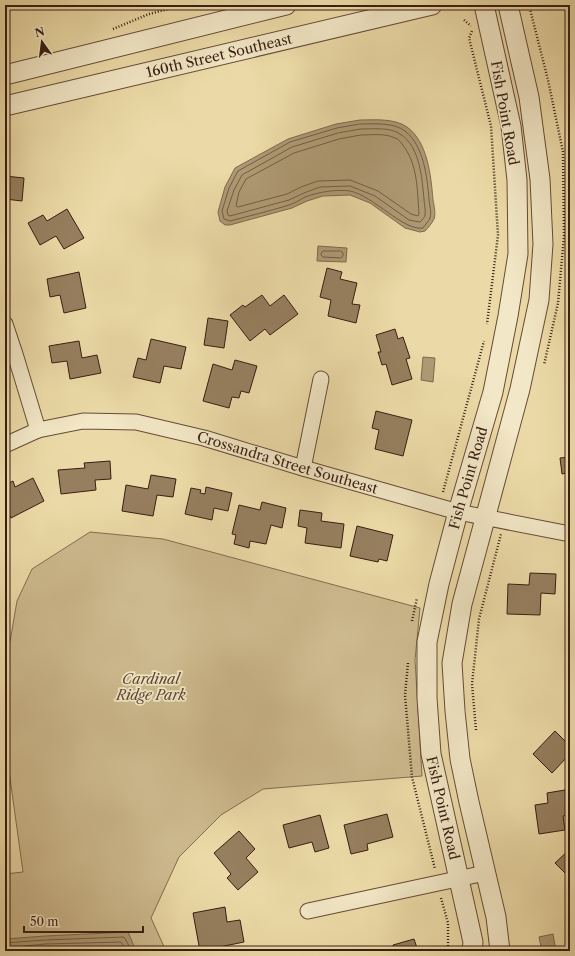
<svg xmlns="http://www.w3.org/2000/svg" width="575" height="956" font-family="'Libre Caslon Text',serif">
<rect width="100%" height="100%" fill="#ebdaa7"/>
<filter id="stains"><feTurbulence type="fractalNoise" baseFrequency=".005" numOctaves="4"/><feColorMatrix values="0 0 0 0 .2 0 0 0 0 .09 0 0 0 0 .02 0 0 0 .5 -.17"/></filter>
<radialGradient id="worn" r=".72"><stop offset=".6" stop-color="#630" stop-opacity="0"/><stop offset="1" stop-color="#630" stop-opacity=".3"/></radialGradient>
<path fill="#cdba8e" stroke="#836c50" d="M90 532 163 539 420 608 415 660 422 776 263 789 221 815 179 857 151 918 166 951H5V874L23 872 5 742V671L17 601 32 569Z"/>
<path fill="#ae9a74" stroke="#7f684d" d="M360 120C375 120 394 118 407 127 428 142 431 177 433 200 434 206 436 214 434 219 432 223 428 228 425 231L420 232 405 228 370 203 350 195 323 196 307 201 292 208 230 225H225L220 221 218 212 225 187 235 168 288 139 336 124Z
M318 246 347 248 346 262 317 261Z
M423 357 435 358 433 382 421 380Z
M128 932 136 951H5V939L45 936Z
M553 934 556 951H542L539 937Z"/>
<g fill="none" stroke-linecap="round" stroke-linejoin="round">
<path stroke="#745c43" stroke-width="1" d="M360 124C374 124 393 122 405 131 424 146 427 177 429 199 429 204 432 212 430 218 429 221 425 225 423 228 403 231 374 196 350 191 337 189 318 192 305 197 300 200 295 203 289 205 270 211 249 216 230 221L224 219 222 211 229 188 238 171 290 142 337 128Z
M361 129C373 129 390 127 400 134 420 146 422 179 424 199 424 204 426 210 425 215 425 217 422 220 420 222L409 220 375 196 350 186 320 187 304 193 289 200 230 216 228 215 227 211 234 190 242 175 292 147 338 133Z
M361 135C372 135 385 133 395 138 398 139 400 141 402 144 418 164 417 189 419 213L418 216 411 214 378 191 350 180 318 181 301 187 287 194 238 207 236 206 239 192 246 179 294 153 339 139Z
M323 251H341L343 253V256L341 258 323 257 321 255Z
M5 943 45 940 124 937 132 951
M5 948 45 944 121 942 127 951
M39 951 117 948 120 951"/>
</g>
<path fill="#967f5f" stroke="#391d12" d="M5 176 24 178 22 201 5 199Z
M67 209 84 238 64 249 56 236 40 245 28 223 43 215 47 221Z
M327 268 342 272 340 279 357 283 352 304 360 305 356 323 328 316 331 300 320 297Z
M79 272 86 308 64 313 60 295 50 297 47 279Z
M262 295 270 306 284 295 298 314 270 335 265 329 250 341 230 315 243 305 245 307Z
M208 318 228 321 224 348 204 345Z
M395 329 398 339 403 337 410 358 406 359 412 379 392 385 386 364 382 365 378 352H381L376 335Z
M151 339 186 347 181 369 164 366 160 383 133 377 138 358 146 360Z
M79 341 82 358 97 355 101 373 70 379 67 361 52 363 49 346Z
M235 360 257 366 249 393 241 391 239 398 232 397 229 408 203 401 213 364 232 370Z
M376 411 412 420 403 456 375 449 379 430 372 428Z
M570 457V472L562 474 560 458Z
M110 461 111 479 95 480 96 490 61 494 58 470 85 468 84 463Z
M151 475 176 479 173 497 157 495 153 516 122 511 126 485 148 489Z
M33 478 44 501 11 518 7 509 5 510V485L13 481 15 487Z
M206 487 232 493 228 511 214 508 212 520 185 514 191 488 201 490 200 493 205 494Z
M262 502 286 508 282 528 271 525 266 544 250 541 249 548 234 544 236 535 232 534 239 505 260 510Z
M300 510 322 513 321 521 344 524 341 548 305 543 307 528 298 526Z
M357 526 393 535 387 561 379 559 378 562 350 556Z
M530 573 556 574 555 594 541 593 540 615 507 614 508 584 529 585Z
M567 588H570V614H568Z
M555 731 568 744 570 742V757L568 756 552 773 533 754Z
M565 790 569 815 563 816 565 830 539 834 535 805 548 803 547 793Z
M387 814 393 837 367 844 368 850 351 854 344 825Z
M320 815 329 848 315 852 312 842 289 848 283 825Z
M239 831 255 849 246 858 258 872 238 890 227 878 231 874 214 853Z
M570 849V878L555 863Z
M225 907 227 922 240 920 244 942 200 951 193 913Z
M414 939 418 951H379L393 947V945Z"/>
<g fill="none" stroke-linecap="round" stroke-linejoin="round">
<defs>
<g id="minor">
<path d="M5 324 15 354 38 430"/>
<path id="s1" d="M5 445 38 430 83 421 136 422 204 438 303 468 458 512 570 534"/>
<path d="M303 468 321 379"/>
<path d="M308 911 485 873"/>
</g>
<g id="tertiary">
<path d="M5 75 286 5"/>
<path id="s2" d="M5 106 432 5"/>
<path id="s3" d="M472 951 473 942 431 754 427 698V642L439 584 458 512 493 392 508 316 518 254 517 180 511 126 484 5"/>
<path d="M500 951 496 917 469 802 460 759 455 711 452 663 462 604 520 389 539 300 543 244 540 179 529 97 508 5"/>
</g>
</defs>
<use href="#minor" stroke="#664c37" stroke-width="17"/>
<use href="#tertiary" stroke="#664c37" stroke-width="21"/>
<path stroke="#391d12" stroke-width="2.5" stroke-dasharray="1 2" stroke-linecap="butt" d="M529 5 548 80 563 152 564 236 558 303 544 365
M464 20 471 26
M113 29 149 14 184 5
M472 31 469 38 491 126 498 235 487 324
M443 492 484 341
M412 621 417 598
M408 663 405 695 412 777 435 869
M476 730 472 684 479 619 501 534
M441 898 448 923V951"/>
<use href="#minor" stroke="#f2e7c6" stroke-width="15"/>
<use href="#tertiary" stroke="#f2e7c6" stroke-width="19"/>
</g>
<g text-anchor="middle" dominant-baseline="central" stroke-width="3.5" stroke-linejoin="round" paint-order="stroke">
<g font-size="14" fill="#391d12" stroke="#f2e7c6">
<text stroke="none"><textPath href="#s2" startOffset="220">160th Street Southeast</textPath></text>
<text transform="translate(505 113) rotate(80)">Fish Point Road</text>
<text stroke="none"><textPath href="#s1" startOffset="292">Crossandra Street Southeast</textPath></text>
<text stroke="none"><textPath href="#s3" startOffset="483">Fish Point Road</textPath></text>
<text transform="translate(443 808) rotate(77)">Fish Point Road</text>
</g>
<g font-size="14" font-style="italic" fill="#5e4431" stroke="#f2e7c6">
<text x="151" y="679">Cardinal<tspan x="151" dy="16">Ridge Park</tspan></text>
</g>
</g>
<rect width="575" height="956" fill="none" stroke="#ebdaa7" stroke-width="20"/>
<rect x="6" y="6" width="563" height="944" fill="none" stroke="#391d12" stroke-width="2"/>
<rect x="10" y="10" width="555" height="936" fill="none" stroke="#391d12"/>
<g transform="translate(42 42) rotate(346)" stroke="#f2e7c6" stroke-width="3" paint-order="stroke">
<path d="M0-3L7 15L0 10L-7 15Z" fill="#391d12"/>
<text y="-6" font-size="11" font-weight="bold" text-anchor="middle" fill="#391d12">N</text>
</g>
<path d="M24 926v6h119v-6" fill="none" stroke="#391d12" stroke-width="2"/>
<text x="30" y="926" font-size="12" fill="#391d12" stroke="#f2e7c6" stroke-width="3" paint-order="stroke">50 m</text>
<rect width="100%" height="100%" filter="url(#stains)"/>
<rect width="100%" height="100%" fill="url(#worn)"/>
</svg>
